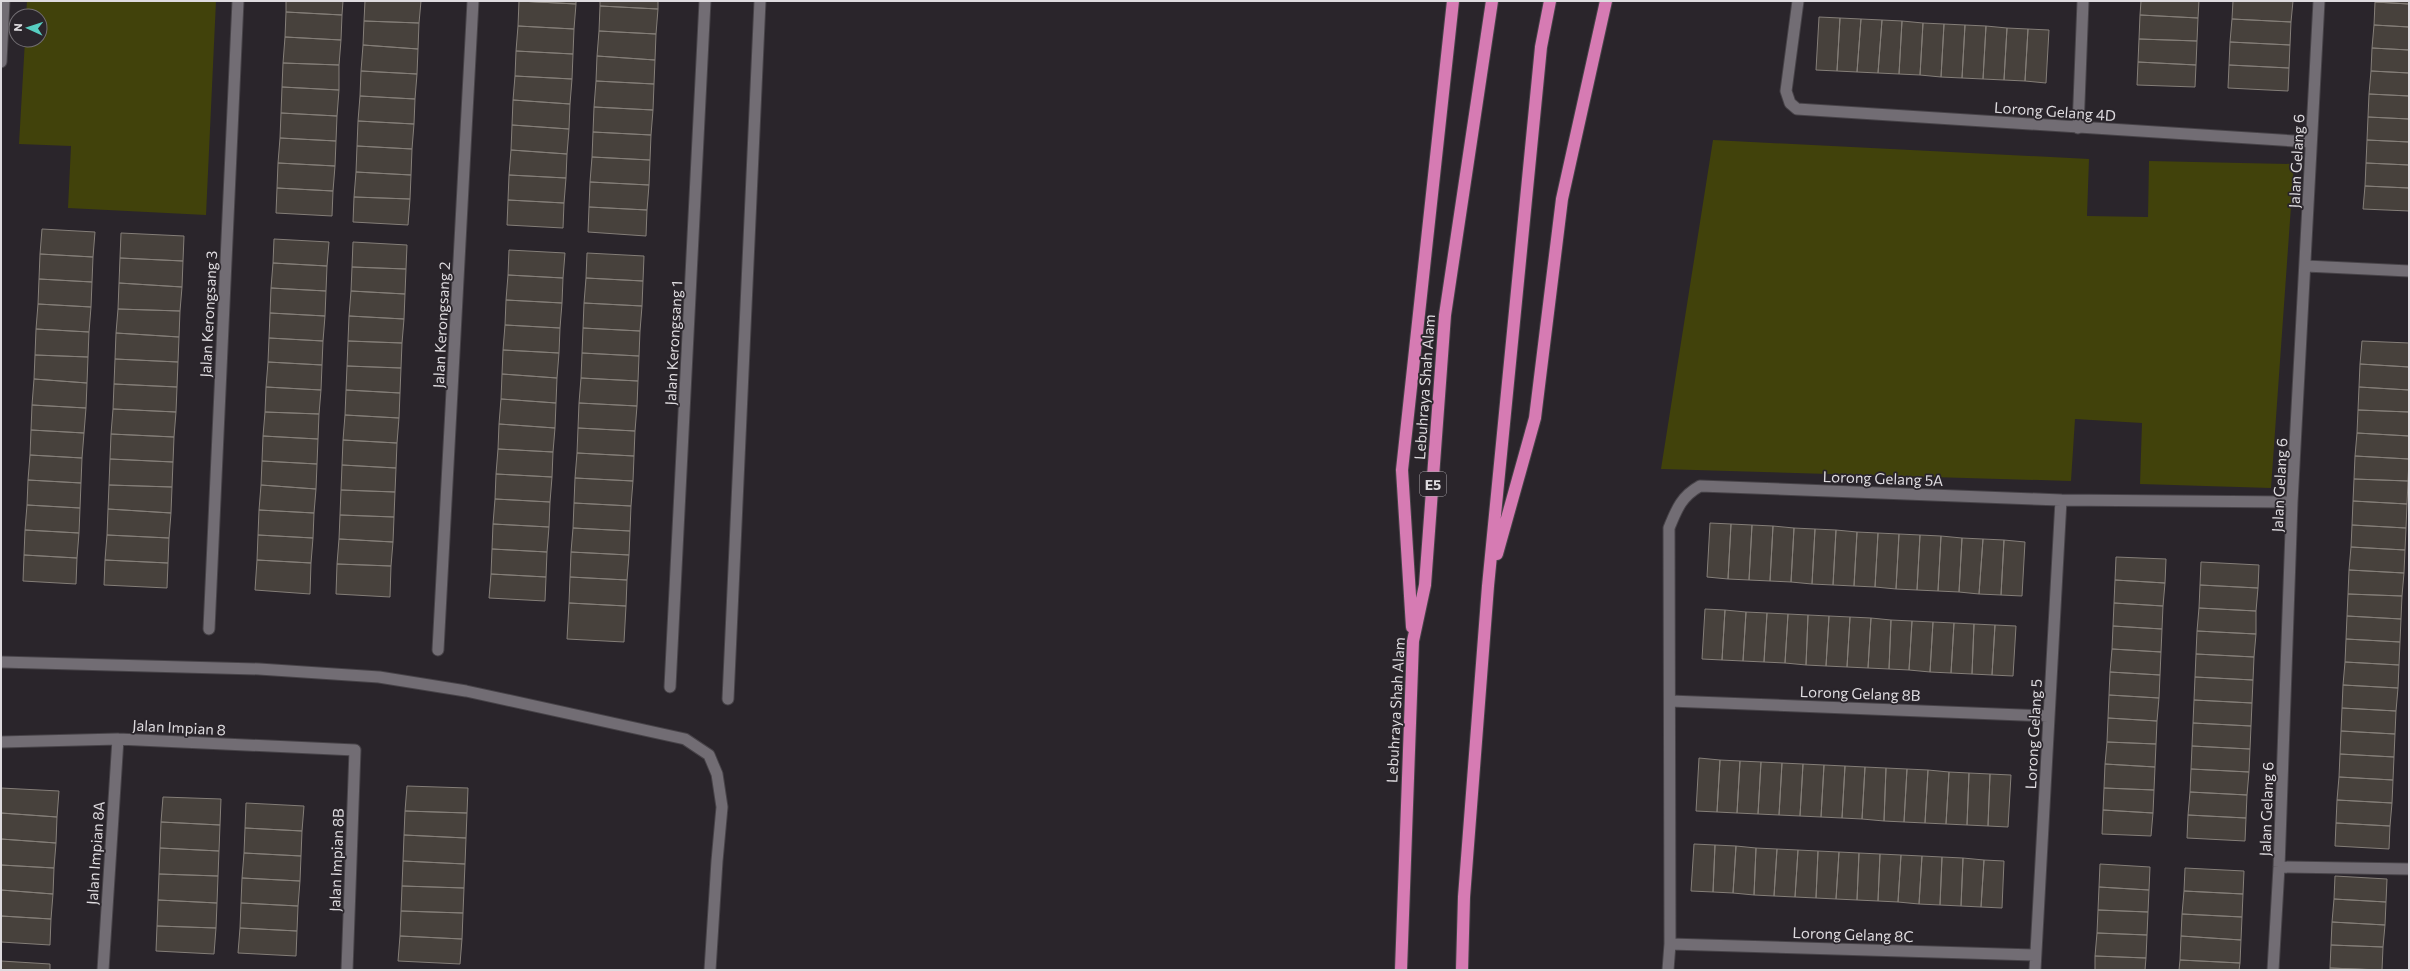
<svg xmlns="http://www.w3.org/2000/svg" width="2410" height="971" font-family="Commissioner,sans-serif">
<rect width="100%" height="100%" fill="#2a252b"/>
<path fill="#41420b" d="M27 1H216L206 215 68 208 71 146 19 144 25 40H40V16H26Z
M1713 140 2089 159 2087 216 2148 217 2149 161 2294 164 2271 488 2140 484 2142 423 2075 419 2071 481 1661 469Z"/>
<path fill="#47413c" stroke="#847e78" d="M286 1H343L342 15 286 12Z
M365 1H421L419 23 364 21Z
M519 1H576V4Z
M519 1 576 4 574 29 518 26Z
M600 1H658V9L600 6Z
M2141 1H2199L2198 18 2140 15Z
M2233 1H2293L2291 22 2232 19Z
M2375 1H2409V4L2375 2Z
M2375 2 2409 4V27L2374 25Z
M600 6 658 9 656 34 599 31Z
M286 12 342 15 341 40 285 37Z
M2140 15 2198 18 2197 41 2139 39Z
M1819 17 1840 18 1837 71 1816 70Z
M1840 18 1861 19 1857 72 1837 71Z
M1861 19 1882 20 1878 73 1857 72Z
M2232 19 2291 22 2290 45 2230 42Z
M1882 20 1902 21 1899 74 1878 73Z
M364 21 419 23 418 49 363 45Z
M1902 21 1923 23 1920 75 1899 74Z
M1923 23 1944 24 1941 77 1920 75Z
M1944 24 1965 25 1962 78 1941 77Z
M1965 25 1986 26 1983 79 1962 78Z
M2374 25 2409 27V50L2372 48Z
M518 26 574 29 573 54 516 51Z
M1986 26 2007 28 2004 80 1983 79Z
M2007 28 2028 29 2025 81 2004 80Z
M2028 29 2049 30 2046 83 2025 81Z
M599 31 656 34 655 60 597 56Z
M285 37 341 40 339 65 283 63Z
M2139 39 2197 41 2196 65 2138 62Z
M2230 42 2290 45 2289 68 2229 65Z
M363 45 418 49 417 74 361 71Z
M2372 48 2409 50V73L2371 71Z
M516 51 573 54 572 79 515 76Z
M597 56 655 60 654 84 596 81Z
M2138 62 2196 65 2195 87 2137 85Z
M283 63 339 65V90L282 87Z
M2229 65 2289 68 2288 91 2228 88Z
M361 71 417 74 415 99 360 96Z
M2371 71 2409 73V96L2369 94Z
M515 76 572 79 570 104 513 100Z
M596 81 654 84 653 110 594 107Z
M282 87 339 90 337 116 281 113Z
M2369 94 2409 96V119L2368 117Z
M360 96 415 99 414 124 358 121Z
M513 100 570 104 569 129 512 125Z
M594 107 653 110 651 135 593 132Z
M281 113 337 116 336 141 280 138Z
M2368 117 2409 119V142L2367 140Z
M358 121 414 124 412 149 357 146Z
M512 125 569 129 567 154 511 150Z
M593 132 651 135 650 160 592 157Z
M280 138 336 141 335 166 278 163Z
M2367 140 2409 142V165L2366 163Z
M357 146 412 149 411 175 356 172Z
M511 150 567 154 566 178 509 175Z
M592 157 650 160 649 185 590 182Z
M278 163 335 166 333 191 277 188Z
M2366 163 2409 165V188L2365 186Z
M356 172 411 175 410 199 354 197Z
M509 175 566 178 564 203 508 200Z
M590 182 649 185 647 210 589 207Z
M2365 186 2409 188V211L2363 209Z
M277 188 333 191 332 216 276 213Z
M354 197 410 199 408 225 353 222Z
M508 200 564 203 563 228 507 225Z
M589 207 647 210 646 236 588 232Z
M42 229 95 232 93 257 40 254Z
M121 233 184 236 183 261 120 258Z
M274 239 329 242 327 266 273 263Z
M353 242 407 245 406 269 352 267Z
M509 250 565 253 563 278 508 275Z
M587 253 644 256 643 281 586 278Z
M40 254 93 257 92 282 39 279Z
M120 258 183 261 182 287 119 283Z
M273 263 327 266 326 291 271 288Z
M352 267 406 269 405 294 351 291Z
M508 275 563 278 562 303 506 300Z
M586 278 643 281 642 306 584 303Z
M39 279 92 282 91 307 38 304Z
M119 283 182 287 180 311 118 309Z
M271 288 326 291 325 316 270 313Z
M351 291 405 294 404 319 349 316Z
M506 300 562 303 560 328 505 325Z
M584 303 642 306 640 331 583 328Z
M38 304 91 307 89 332 36 329Z
M118 309 180 311 179 337 116 333Z
M270 313 325 316 323 341 269 338Z
M349 316 404 319 402 343 348 341Z
M505 325 560 328 559 353 503 350Z
M583 328 640 331 639 356 582 353Z
M36 329 89 332 88 357 35 355Z
M116 333 179 337 178 362 115 359Z
M269 338 323 341 322 365 268 362Z
M348 341 402 343 401 368 347 366Z
M2362 341 2409 343V367L2360 364Z
M503 350 559 353 557 378 502 374Z
M582 353 639 356 638 381 581 378Z
M35 355 88 357 87 383 34 379Z
M115 359 178 362 177 387 114 384Z
M268 362 322 365 321 390 266 387Z
M2360 364 2409 367V390L2359 387Z
M347 366 401 368 400 393 346 390Z
M502 374 557 378 556 403 501 399Z
M581 378 638 381 637 406 579 403Z
M34 379 87 383 86 408 32 405Z
M114 384 177 387 176 412 113 409Z
M266 387 321 390 319 414 265 412Z
M2359 387 2409 390V412L2358 410Z
M346 390 400 393 399 418 345 415Z
M501 399 556 403 555 428 499 424Z
M579 403 637 406 635 431 578 428Z
M32 405 86 408 84 433 31 430Z
M113 409 176 412 174 437 111 434Z
M2358 410 2409 412V436L2357 433Z
M265 412 319 414 318 439 263 436Z
M345 415 399 418 397 443 343 440Z
M499 424 555 428 553 452 498 449Z
M578 428 635 431 634 456 577 453Z
M31 430 84 433 82 458 30 455Z
M2357 433 2409 436V459L2355 456Z
M111 434 174 437 173 462 110 459Z
M263 436 318 439 317 464 262 461Z
M343 440 397 443 396 468 342 465Z
M498 449 553 452 552 477 496 474Z
M577 453 634 456 633 481 575 478Z
M30 455 82 458 81 483 28 480Z
M2355 456 2409 459 2408 481 2354 479Z
M110 459 173 462 172 487 109 485Z
M262 461 317 464 316 489 261 485Z
M342 465 396 468 395 492 341 490Z
M496 474 552 477 550 502 495 499Z
M575 478 633 481 631 506 574 503Z
M2354 479 2408 481 2407 504 2353 501Z
M28 480 81 483 80 508 27 505Z
M109 485 172 487 171 513 108 509Z
M261 485 316 489 314 513 259 510Z
M341 490 395 492 394 517 340 515Z
M495 499 550 502 549 527 493 524Z
M2353 501 2407 504 2406 528 2352 525Z
M574 503 631 506 630 531 573 528Z
M27 505 80 508 79 533 25 530Z
M108 509 171 513 169 538 107 535Z
M259 510 314 513 313 538 258 535Z
M340 515 394 517 393 542 339 539Z
M1710 523 1731 524 1728 579 1707 577Z
M493 524 549 527 547 552 492 549Z
M1731 524 1752 525 1749 580 1728 579Z
M1752 525 1773 526 1770 581 1749 580Z
M2352 525 2406 528 2405 550 2351 547Z
M1773 526 1794 528 1791 582 1770 581Z
M573 528 630 531 629 555 571 552Z
M1794 528 1815 529 1812 584 1791 582Z
M1815 529 1836 530 1833 585 1812 584Z
M25 530 79 533 77 558 24 555Z
M1836 530 1857 532 1854 586 1833 585Z
M1857 532 1878 533 1875 587 1854 586Z
M1878 533 1899 534 1896 589 1875 587Z
M1899 534 1920 535 1917 590 1896 589Z
M107 535 169 538 168 563 105 560Z
M258 535 313 538 311 563 257 560Z
M1920 535 1941 536 1938 591 1917 590Z
M1941 536 1962 538 1959 592 1938 591Z
M1962 538 1983 539 1979 594 1959 592Z
M339 539 393 542 391 566 337 564Z
M1983 539 2004 540 2001 595 1979 594Z
M2004 540 2025 542 2022 596 2001 595Z
M2351 547 2405 550 2404 573 2349 570Z
M492 549 547 552 546 577 491 574Z
M571 552 629 555 627 580 570 577Z
M24 555 77 558 76 584 23 581Z
M2116 557 2166 559 2165 583 2115 580Z
M105 560 168 563 167 588 104 585Z
M257 560 311 563 310 594 255 590Z
M2201 562 2259 565 2258 588 2200 585Z
M337 564 391 566 390 597 336 594Z
M2349 570 2404 573 2402 596 2348 594Z
M491 574 546 577 545 601 489 598Z
M570 577 627 580 626 606 569 603Z
M2115 580 2165 583 2163 606 2114 603Z
M2200 585 2258 588 2256 611 2199 608Z
M2348 594 2402 596 2401 619 2347 616Z
M569 603 626 606 624 642 567 639Z
M2114 603 2163 606 2162 629 2113 626Z
M2199 608 2256 611V634L2197 631Z
M1705 609 1725 610 1722 660 1702 659Z
M1725 610 1746 612 1743 661 1722 660Z
M1746 612 1767 613 1764 662 1743 661Z
M1767 613 1788 614 1785 663 1764 662Z
M1788 614 1808 615 1806 665 1785 663Z
M1808 615 1829 616 1826 666 1806 665Z
M1829 616 1850 617 1847 667 1826 666Z
M2347 616 2401 619 2400 642 2346 639Z
M1850 617 1871 618 1868 668 1847 667Z
M1871 618 1891 620 1889 669 1868 668Z
M1891 620 1912 621 1909 670 1889 669Z
M1912 621 1933 622 1930 672 1909 670Z
M1933 622 1954 623 1951 673 1930 672Z
M1954 623 1974 624 1972 674 1951 673Z
M1974 624 1995 625 1992 675 1972 674Z
M1995 625 2016 626 2013 676 1992 675Z
M2113 626 2162 629 2161 652 2112 649Z
M2197 631 2256 634 2254 657 2196 654Z
M2346 639 2400 642 2399 665 2345 662Z
M2112 649 2161 652 2160 675 2110 672Z
M2196 654 2254 657 2253 680 2195 677Z
M2345 662 2399 665 2398 688 2343 685Z
M2110 672 2160 675 2159 698 2109 695Z
M2195 677 2253 680 2252 703 2194 700Z
M2343 685 2398 688 2396 711 2342 708Z
M2109 695 2159 698 2157 721 2108 718Z
M2194 700 2252 703 2251 726 2193 723Z
M2342 708 2396 711 2395 734 2341 731Z
M2108 718 2157 721 2156 744 2107 742Z
M2193 723 2251 726 2250 749 2192 746Z
M2341 731 2395 734 2394 757 2340 754Z
M2107 742 2156 744 2155 767 2105 764Z
M2192 746 2250 749 2249 772 2191 769Z
M2340 754 2394 757 2393 780 2339 777Z
M1699 758 1720 760 1717 812 1696 811Z
M1720 760 1740 761 1737 813 1717 812Z
M1740 761 1761 762 1758 814 1737 813Z
M1761 762 1782 763 1779 815 1758 814Z
M1782 763 1803 764 1800 816 1779 815Z
M1803 764 1824 765 1821 817 1800 816Z
M2105 764 2155 767 2154 790 2104 788Z
M1824 765 1845 766 1842 818 1821 817Z
M1845 766 1865 767 1862 819 1842 818Z
M1865 767 1886 768 1884 821 1862 819Z
M1886 768 1907 769 1904 822 1884 821Z
M1907 769 1928 770 1925 823 1904 822Z
M2191 769 2249 772 2247 795 2190 792Z
M1928 770 1949 772 1946 824 1925 823Z
M1949 772 1969 773 1967 825 1946 824Z
M1969 773 1990 774 1988 826 1967 825Z
M1990 774 2011 775 2008 827 1988 826Z
M2339 777 2393 780 2392 803 2337 800Z
M407 786 468 788 467 813 405 811Z
M1 788 59 791 57 817 1 813Z
M2104 788 2154 790 2153 813 2103 810Z
M2190 792 2247 795 2246 818 2188 815Z
M163 797 221 799 220 825 161 822Z
M2337 800 2392 803 2390 826 2336 823Z
M246 803 304 806 302 831 245 828Z
M2103 810 2153 813 2151 836 2102 834Z
M405 811 467 813 466 838 404 835Z
M1 813 57 817 56 843 1 839Z
M2188 815 2246 818 2245 841 2187 838Z
M161 822 220 825 219 851 160 848Z
M2336 823 2390 826 2389 849 2335 846Z
M245 828 302 831 301 856 244 853Z
M404 835 466 838 465 864 403 861Z
M1 839 56 843 54 868 1 865Z
M1694 844 1715 845 1713 892 1691 891Z
M1715 845 1736 846 1733 893 1713 892Z
M1736 846 1756 848 1754 895 1733 893Z
M160 848 219 851 218 876 159 874Z
M1756 848 1777 849 1774 896 1754 895Z
M1777 849 1798 850 1795 897 1774 896Z
M1798 850 1818 851 1816 898 1795 897Z
M1818 851 1839 852 1836 899 1816 898Z
M1839 852 1859 853 1857 900 1836 899Z
M244 853 301 856 300 881 242 878Z
M1859 853 1880 854 1878 901 1857 900Z
M1880 854 1901 855 1898 902 1878 901Z
M1901 855 1922 856 1919 904 1898 902Z
M1922 856 1942 857 1940 905 1919 904Z
M1942 857 1963 858 1961 906 1940 905Z
M1963 858 1984 860 1981 907 1961 906Z
M1984 860 2004 861 2002 908 1981 907Z
M403 861 465 864 464 888 402 886Z
M2100 864 2150 867 2149 890 2099 887Z
M1 865 54 868 53 894 1 890Z
M2185 868 2244 871 2243 894 2184 891Z
M159 874 218 876 217 903 158 900Z
M2335 876 2387 879 2386 902 2334 899Z
M242 878 300 881 298 906 241 903Z
M402 886 464 888 463 913 401 911Z
M2099 887 2149 890 2148 912 2098 910Z
M1 890 53 894 51 919 1 916Z
M2184 891 2243 894 2242 917 2182 914Z
M2334 899 2386 902 2385 925 2332 922Z
M158 900 217 903 216 928 157 926Z
M241 903 298 906 297 931 240 928Z
M2098 910 2148 912 2147 935 2097 933Z
M401 911 463 913 462 939 400 936Z
M2182 914 2242 917 2241 940 2181 936Z
M1 916 51 919 50 945 1 942Z
M2332 922 2385 925 2383 947 2331 945Z
M157 926 216 928 214 954 156 951Z
M240 928 297 931 296 956 238 953Z
M2097 933 2147 935 2146 958 2095 956Z
M400 936 462 939 460 964 398 961Z
M2181 936 2241 940 2240 963 2180 960Z
M2331 945 2383 947 2382 970 2330 968Z
M2095 956 2146 958 2145 970H2095Z
M2180 960 2240 963 2239 970H2179Z
M1 961 50 964V970H1Z
M2330 968 2377 970H2330Z"/>
<g fill="none" stroke-linecap="round" stroke-linejoin="round">
<defs>
<path id="minor" d="M1798 1 1786 91 1790 103 1797 109 2311 142
M1 62 4 1
M2078 128 2083 1
M2306 266 2409 271
M209 629 238 1
M438 650 473 1
M670 687 705 1
M728 699 760 1
M1670 701 2048 716
M1 742 118 739 355 750 347 970
M2279 867 2409 869
M1670 944 2035 955
M103 970 118 739
M1668 970 1670 944 1669 528C1677 508 1682 496 1700 486L2061 500 2292 502
M2035 970 2061 500
M2273 970 2279 867 2292 502 2319 1"/>
<path id="tertiary" d="M1 662 259 669 379 677 466 691 685 739 709 755 717 774 722 807 717 861 710 970"/>
<path id="motorway" d="M1497 554 1535 418 1562 199 1606 1
M1412 627 1402 470 1453 1
M1401 970 1413 641 1425 585 1445 315 1492 1
M1462 970 1464 897 1488 586 1541 47 1550 1"/>
</defs>
<use href="#minor" stroke="#474348" stroke-width="13"/>
<use href="#tertiary" stroke="#474348" stroke-width="13"/>
<use href="#motorway" stroke="#474348" stroke-width="14"/>
<use href="#minor" stroke="#726d74" stroke-width="11"/>
<use href="#tertiary" stroke="#726d74" stroke-width="11"/>
<use href="#motorway" stroke="#d67bb3" stroke-width="12"/>
</g>
<g text-anchor="middle" dominant-baseline="central" stroke-width="3.5" stroke-linejoin="round" paint-order="stroke">
<rect fill="#2a252b" stroke="#a8a4a9" stroke-width="1" x="1420" y="472" width="26" height="24" rx="3"/>
<g font-size="14" font-weight="bold" fill="#dedbdf">
<text x="1433" y="484">E5</text>
</g>
<g font-size="15" fill="#dedbdf" stroke="#2a252b">
<text transform="translate(2055 111) rotate(4)">Lorong Gelang 4D</text>
<text transform="translate(2296 161) rotate(-87)">Jalan Gelang 6</text>
<text transform="translate(208 314) rotate(-87)">Jalan Kerongsang 3</text>
<text transform="translate(441 325) rotate(-87)">Jalan Kerongsang 2</text>
<text transform="translate(673 343) rotate(-87)">Jalan Kerongsang 1</text>
<text transform="translate(1424 387) rotate(-86)">Lebuhraya Shah Alam</text>
<text transform="translate(1883 478) rotate(2)">Lorong Gelang 5A</text>
<text transform="translate(2279 485) rotate(-87)">Jalan Gelang 6</text>
<text transform="translate(1860 693) rotate(2)">Lorong Gelang 8B</text>
<text transform="translate(1395 710) rotate(-87)">Lebuhraya Shah Alam</text>
<text transform="translate(179 727) rotate(3)">Jalan Impian 8</text>
<text transform="translate(2033 734) rotate(-87)">Lorong Gelang 5</text>
<text transform="translate(2266 809) rotate(-88)">Jalan Gelang 6</text>
<text transform="translate(95 853) rotate(-86)">Jalan Impian 8A</text>
<text transform="translate(336 860) rotate(-88)">Jalan Impian 8B</text>
<text transform="translate(1853 934) rotate(2)">Lorong Gelang 8C</text>
</g>
</g>
<rect width="2410" height="971" fill="none" stroke="#dedbdf" stroke-width="4"/>
<g transform="translate(28 28) rotate(273)"><circle r="19" fill="#2a252b" stroke="#726e73"/>
<path d="M0-3L7 15L0 10L-7 15Z" fill="#57cec1"/>
<text y="-6" font-size="11" font-weight="bold" text-anchor="middle" fill="#dedbdf">N</text>
</g>
</svg>
